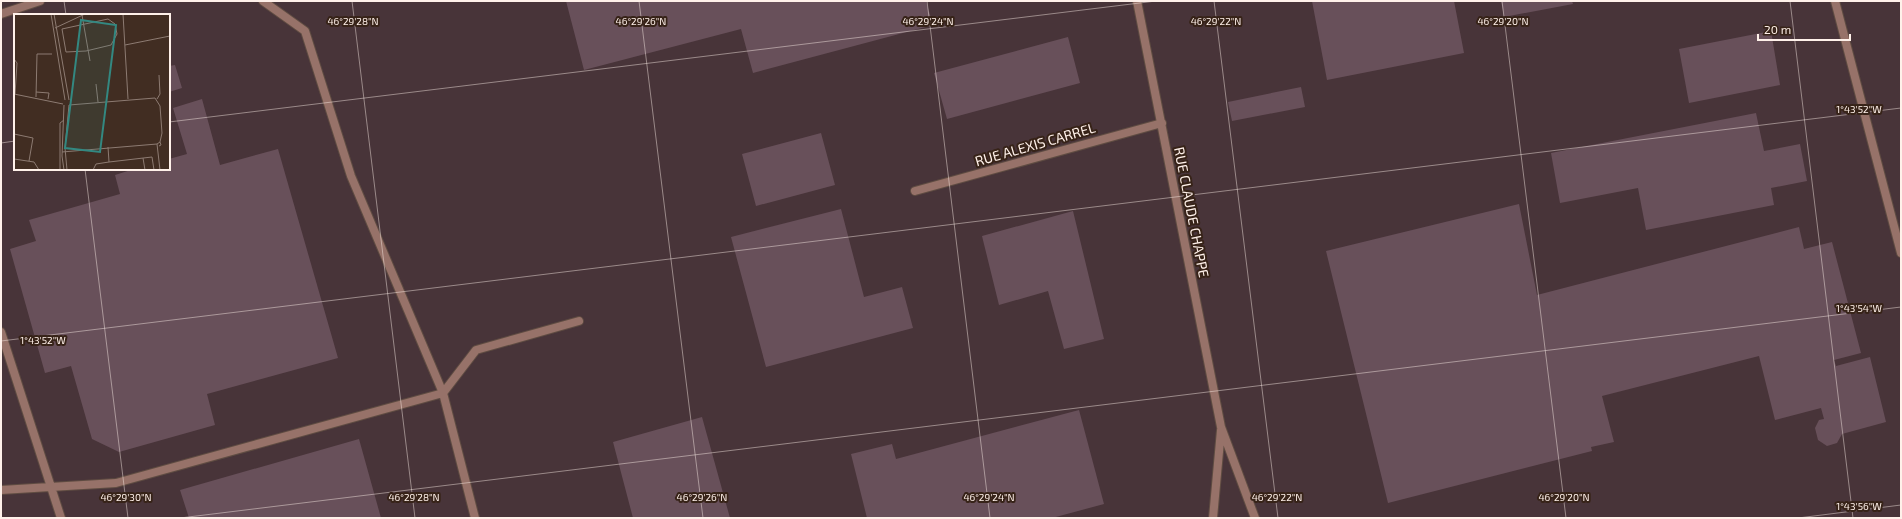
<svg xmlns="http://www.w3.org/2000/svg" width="1902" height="519" font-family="'Exo 2',sans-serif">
<rect width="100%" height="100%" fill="#412d22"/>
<path fill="#483439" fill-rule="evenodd" d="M1 1H1901V518H1ZM15 15H169V169H15Z"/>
<path fill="#68505a" d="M566 1H926L933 25 753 73 741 29 584 70Z
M1312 1H1454L1464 53 1327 80Z
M1501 1H1572L1573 4 1504 17Z
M1771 31 1780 85 1689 103 1679 49Z
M1068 37 1080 83 947 119 934 73Z
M175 65 182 88 169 92V66Z
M1301 87 1305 107 1232 121 1228 102Z
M202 99 220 165 278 149 338 358 207 394 215 425 119 452 92 439 71 366 45 373 10 249 36 241 29 220 120 194 115 175 134 169H169V159L187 154 173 108Z
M1756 113 1764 151 1800 144 1807 181 1771 188 1774 205 1646 230 1638 188 1560 203 1551 153Z
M821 133 835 185 756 206 742 154Z
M1519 204 1537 295 1799 227 1804 249 1832 242 1861 353 1834 360 1836 366 1870 357 1886 422 1842 434 1837 443 1827 446 1818 440 1815 428 1819 420 1824 419 1821 408 1775 420 1759 356 1602 396 1614 442 1591 447 1592 451 1388 503 1326 251Z
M841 209 864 297 902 287 913 328 766 367 731 237Z
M1073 211 1104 339 1064 349 1048 291 999 305 982 236Z
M1079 410 1104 504 1052 518H867L851 454 892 444 896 459Z
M702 417 730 518H633L613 442Z
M359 439 381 518H189L180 490Z"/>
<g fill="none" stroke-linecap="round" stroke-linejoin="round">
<defs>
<path id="lane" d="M263 1 305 31 351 176 443 393 475 518
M1 14 40 1
M1 332 61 518
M1 490 116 483 443 393 476 350 579 321"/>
<path id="street" d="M1137 1 1221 427 1255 518
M1835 1 1901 253
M915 191 1162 123
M1213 518 1221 430"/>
</defs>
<use href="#lane" stroke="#5f4c42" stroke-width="10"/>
<use href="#street" stroke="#5f4c42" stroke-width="10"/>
<use href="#lane" stroke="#977269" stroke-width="8"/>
<use href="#street" stroke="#977269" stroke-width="8"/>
</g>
<path fill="none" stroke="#fff1ea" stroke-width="1" stroke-opacity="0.45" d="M64 1 66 15M352 1 415 518M639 1 703 518M927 1 990 518M1214 1 1278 518M1502 1 1566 518M1790 1 1853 518M169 122 1156 1M1 143 15 141M85 169 128 518M1 341 1901 108M180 518 1901 307M1798 518 1901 505"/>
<g text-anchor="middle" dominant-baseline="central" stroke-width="4" stroke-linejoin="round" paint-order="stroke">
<g font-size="14" fill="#fff1ea" stroke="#372318">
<text transform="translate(1035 144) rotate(-16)">RUE ALEXIS CARREL</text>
<text transform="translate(1192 212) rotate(79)">RUE CLAUDE CHAPPE</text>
</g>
</g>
<g transform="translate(14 14)">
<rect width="156" height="156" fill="#412d22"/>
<path fill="none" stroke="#8d7b72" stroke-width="1" d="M37 0 51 86M40 0 55 86M109 0 114 85M68 1 76 47M94 5 101 10 103 20 97 31 72 37 52 38 48 15ZM41 14 71 0M111 31 156 22M0 45 3 49 1 80M82 70 84 88M22 78 35 79 34 85M0 80 49 90M22 83 23 40H38M143 85 146 80 145 61M55 91 141 84 146 92 148 119 146 128M0 120 19 124 15 147M145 132 147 131 146 128 143 130 146 156M48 138 143 130M129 144 131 156M0 145 20 148 25 156M95 148 138 143 140 156M46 156V109L50 106M50 156 48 142 50 91M53 156 51 134 55 91M79 156 82 150 95 148 94 133"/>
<path fill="#338881" fill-opacity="0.15" stroke="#338881" stroke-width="2" d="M67 6 102 11 86 138 51 134Z"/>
<rect width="156" height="156" fill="none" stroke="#fff1ea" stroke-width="2"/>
</g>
<g font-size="10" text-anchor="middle" fill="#fff1ea" stroke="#372318" stroke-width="4" stroke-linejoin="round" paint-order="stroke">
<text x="353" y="25">46°29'28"N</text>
<text x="641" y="25">46°29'26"N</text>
<text x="928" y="25">46°29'24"N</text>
<text x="1216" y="25">46°29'22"N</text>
<text x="1503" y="25">46°29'20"N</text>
<text x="1859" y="113">1°43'52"W</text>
<text x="1859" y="312">1°43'54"W</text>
<text x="43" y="344">1°43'52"W</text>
<text x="126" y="501">46°29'30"N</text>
<text x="414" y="501">46°29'28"N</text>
<text x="702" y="501">46°29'26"N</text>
<text x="989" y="501">46°29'24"N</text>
<text x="1277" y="501">46°29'22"N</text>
<text x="1564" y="501">46°29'20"N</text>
<text x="1859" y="510">1°43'56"W</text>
</g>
<rect width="1902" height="519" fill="none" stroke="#fff1ea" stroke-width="4"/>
<path d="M1758 34v6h92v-6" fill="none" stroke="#fff1ea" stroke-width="2"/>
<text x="1764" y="34" font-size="12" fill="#fff1ea" stroke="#372318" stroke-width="3" paint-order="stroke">20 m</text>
</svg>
